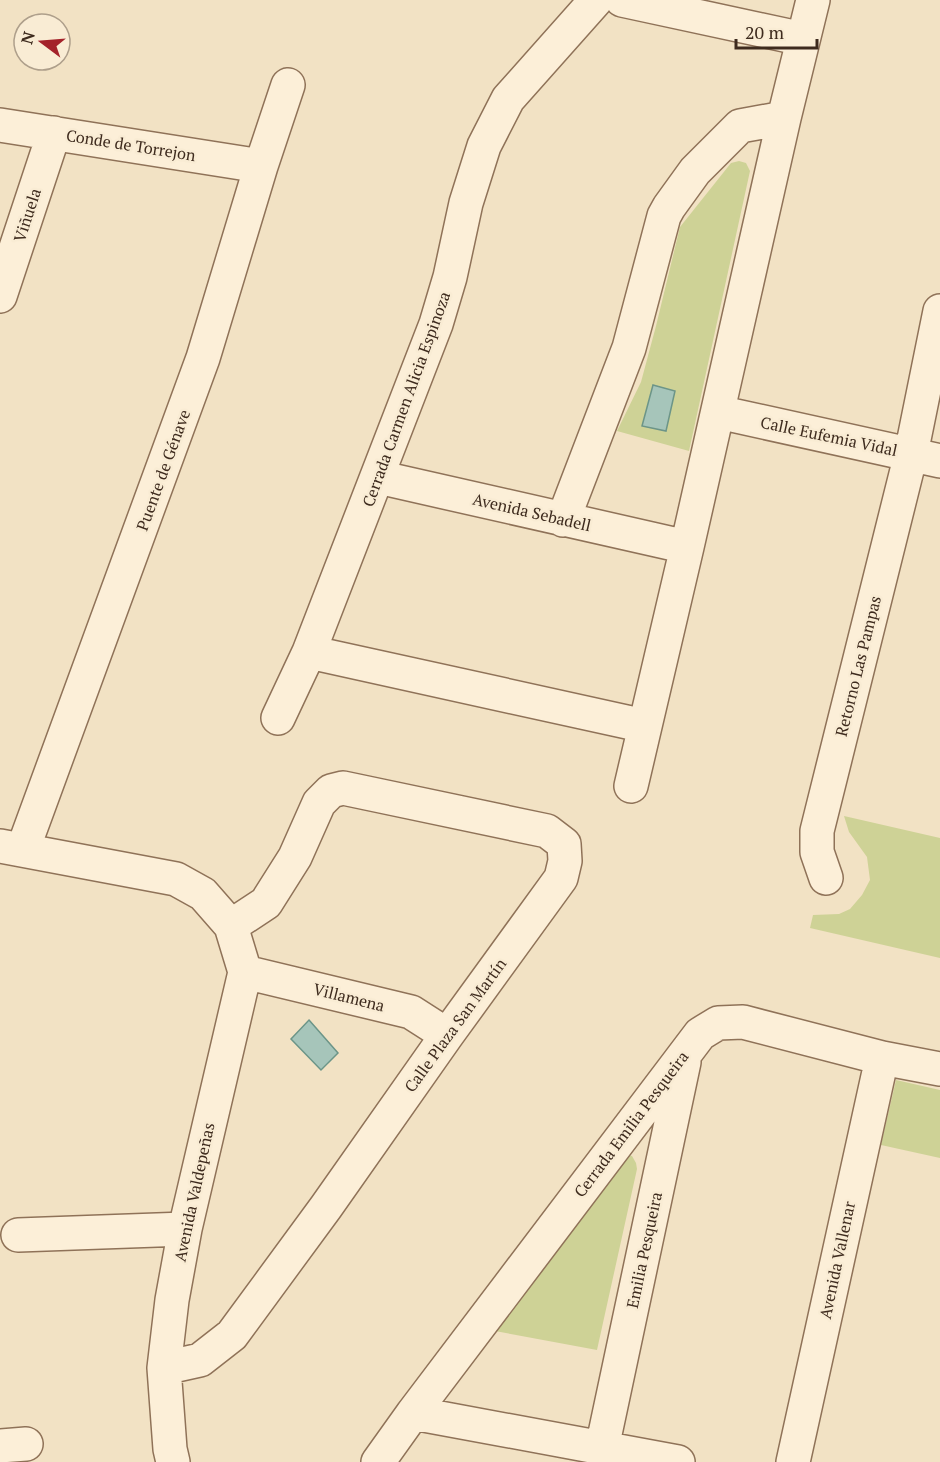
<svg xmlns="http://www.w3.org/2000/svg" width="940" height="1462" font-family="'PT Serif',serif">
<rect width="100%" height="100%" fill="#f2e2c4"/>
<path fill="#ced296" d="M739 161 746 163 750 171 689 451 617 431 641 382 656 326 680 227 731 163Z
M844 816 940 838V958L810 928 813 915 839 914 850 909 862 895 870 880 867 857 849 832Z
M896 1080 940 1090V1158L881 1145Z
M624 1154 632 1156 636 1163 637 1169 597 1350 495 1331Z"/>
<path fill="#a6c5ba" stroke="#6c9588" stroke-width="1.5" d="M653 385 675 391 666 431 642 426Z
M309 1020 338 1053 321 1070 291 1039Z"/>
<g fill="none" stroke-linecap="round" stroke-linejoin="round">
<defs>
<path id="minor" d="M622 0 803 39
M0 125 261 166
M0 296 54 133
M718 412 940 461
M378 477 687 547
M563 520 629 348 664 216 669 207 695 171 740 126 784 118
M309 652 645 726
M278 718 309 652 436 324 450 277 466 203 484 146 508 99 596 0
M631 786 687 547 784 118 813 0
M0 846 176 879 203 894 231 926 245 972 185 1229 172 1300 164 1368 170 1449 173 1462
M23 849 203 358 261 166 288 85
M826 878 817 852V831L911 454 940 311
M245 972 411 1012 447 1035
M18 1235 185 1229
M164 1368 200 1360 232 1335 326 1207 447 1035 561 878 565 861 564 844 547 831 343 788 331 791 319 803 295 857 266 903 231 926
M413 1413 678 1462
M0 1446 26 1444
M602 1448 684 1062
M378 1462 413 1413 700 1034 718 1023 743 1022 882 1058 940 1069
M793 1462 882 1058"/>
</defs>
<use href="#minor" stroke="#8f7258" stroke-width="36"/>
<use href="#minor" stroke="#fcefd8" stroke-width="33"/>
</g>
<g text-anchor="middle" dominant-baseline="central" stroke-width="5" stroke-linejoin="round" paint-order="stroke">
<g font-size="16" fill="#3e2b1e" stroke="#f9ecd4">
<text transform="translate(131 145) rotate(9)">Conde de Torrejon</text>
<text transform="translate(27 215) rotate(-72)">Viñuela</text>
<text transform="translate(406 399) rotate(-70)">Cerrada Carmen Alicia Espinoza</text>
<text transform="translate(829 436) rotate(12)">Calle Eufemia Vidal</text>
<text transform="translate(163 470) rotate(-70)">Puente de Génave</text>
<text transform="translate(532 512) rotate(13)">Avenida Sebadell</text>
<text transform="translate(858 666) rotate(-76)">Retorno Las Pampas</text>
<text transform="translate(349 997) rotate(14)">Villamena</text>
<text transform="translate(455 1025) rotate(-54)">Calle Plaza San Martín</text>
<text transform="translate(631 1124) rotate(-53)">Cerrada Emilia Pesqueira</text>
<text transform="translate(194 1192) rotate(-78)">Avenida Valdepeñas</text>
<text transform="translate(644 1250) rotate(-78)">Emilia Pesqueira</text>
<text transform="translate(837 1260) rotate(-78)">Avenida Vallenar</text>
</g>
</g>
<g transform="translate(42 42) rotate(286)"><circle r="28" fill="#f9ecd4" stroke="#ae9f8b" stroke-width="1.5"/>
<path d="M0-4.5L10 22L0 15L-10 22Z" fill="#a4222a"/>
<text y="-9" font-size="16" font-weight="bold" text-anchor="middle" fill="#3e2b1e">N</text>
</g>
<path d="M736 39v9h81v-9" fill="none" stroke="#3e2b1e" stroke-width="3"/>
<text x="745" y="39" font-size="18" fill="#3e2b1e" stroke="#f9ecd4" stroke-width="4.5" paint-order="stroke">20 m</text>
</svg>
